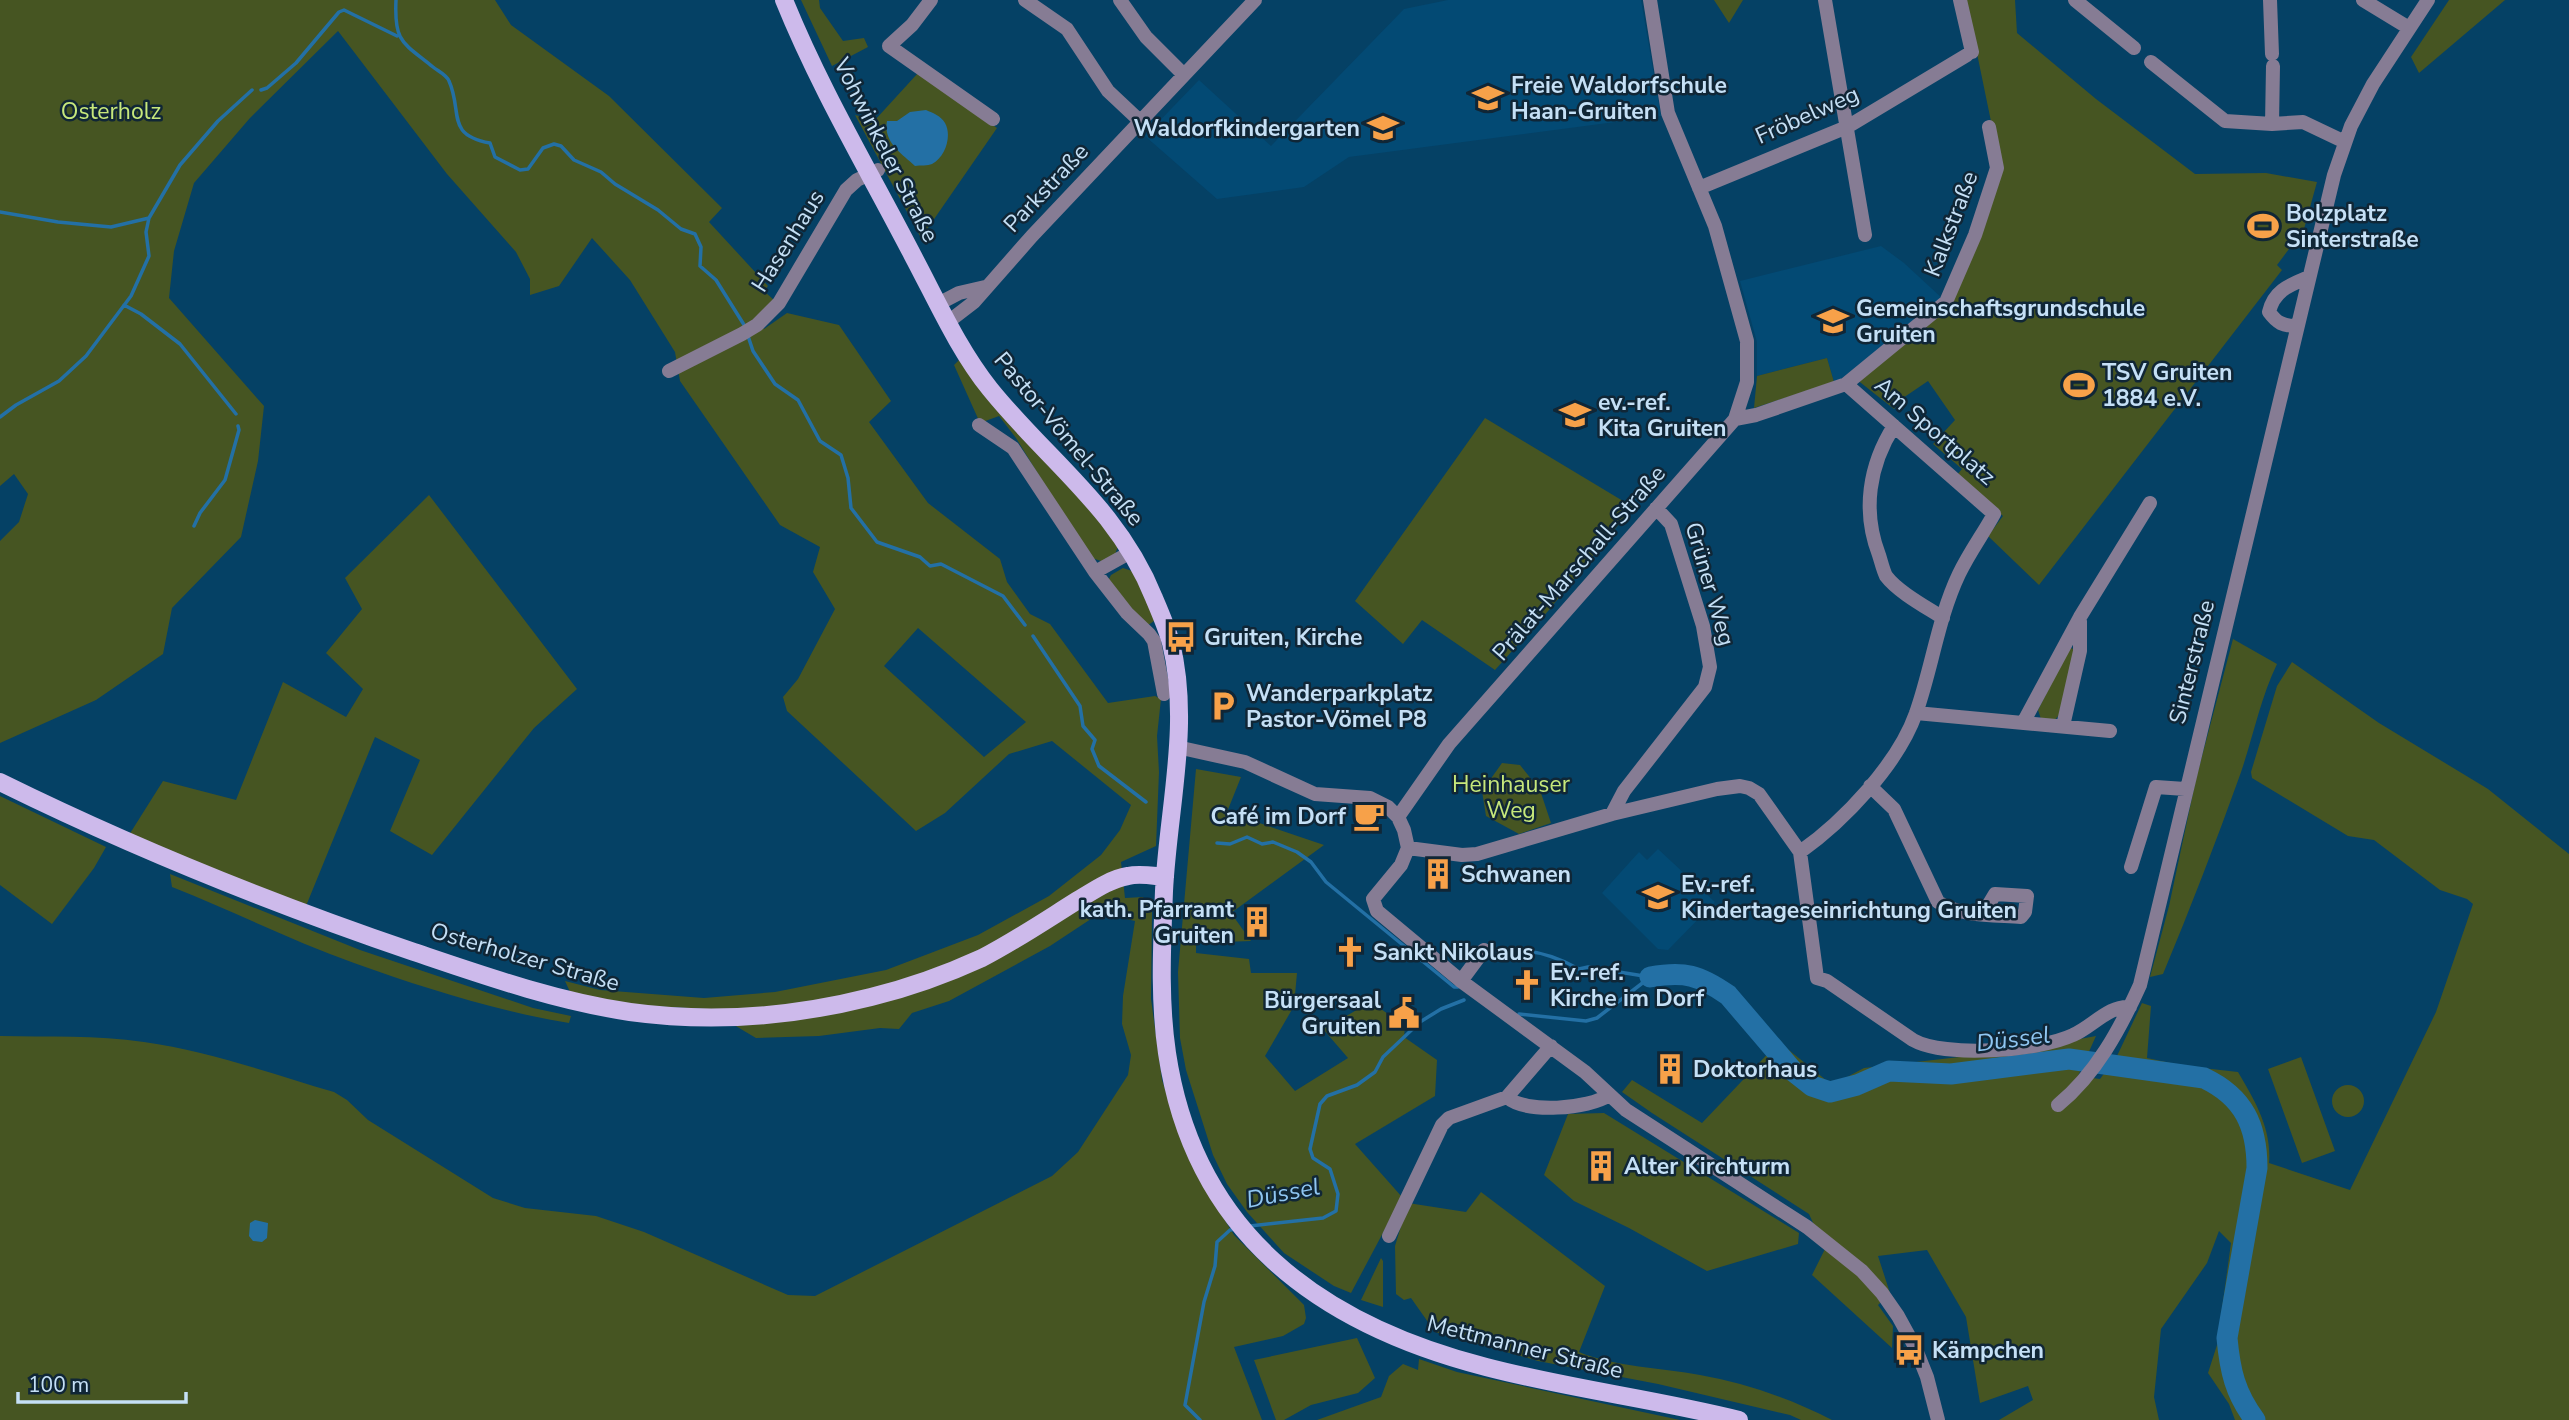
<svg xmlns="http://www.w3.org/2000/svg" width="2569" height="1420" font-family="'Nunito Sans',sans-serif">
<rect width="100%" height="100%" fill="#054165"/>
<path fill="#034a74" d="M1448 0H1641L1661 116 1349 157 1304 187 1217 199 1145 136 1199 80 1271 146 1404 9Z
M1881 246 1904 263 1943 299 1842 378 1834 382 1827 358 1757 376V342L1740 281Z
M1658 849 1715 902 1668 950 1658 949 1602 893 1639 852 1647 860Z"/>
<path fill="#465522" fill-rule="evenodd" d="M0 0H495L511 25 609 96 722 208 709 222 768 286 764 291 775 301 757 320 764 329 787 313 839 325 891 401 869 422 928 503 1000 559 1007 582 1030 614 1050 624 1108 703 1155 696 1161 699 1157 736 1159 772 1156 846 1121 862 1125 898 1143 897 1152 912 1151 999 1162 1080 1177 1125 1203 1185 1234 1235 1304 1305 1306 1318 1304 1324 1283 1336 1234 1347 1262 1420H0V1036C48 1037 96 1035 144 1042 209 1051 272 1074 334 1092L347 1100 368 1120 493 1198 525 1208 596 1216 644 1232 788 1295 815 1296 1052 1176 1078 1152 1128 1075 1131 1055 1122 1024 1123 996 1135 921 1100 913 1050 946 949 1001 912 1013 899 1029 880 1028 819 1036 756 1038 707 1009 630 1005 571 994 565 981 600 990 704 998 775 992 886 970 978 935 1049 896 1101 855 1120 830 1131 805 1052 741 1009 754 945 813 916 831 787 711 783 697 798 679 835 609 813 572 820 547 780 525 680 381 675 352 630 280 592 238 559 286 530 295V279L516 252 447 174 338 31 250 118 194 183 174 251 169 298 264 406 258 461 241 537 172 608 163 654 96 700 0 743V541L19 522 28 494 14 474 0 486ZM918 628 1026 722 984 757 884 666Z
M801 0H819L820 8 843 41 864 38 868 47 832 66Z
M1714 0H1743L1729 23Z
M1966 0H2015L2017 33 2096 99 2195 174 2266 173 2317 182 2304 229 2277 265 2282 270 2039 585 1988 536 2003 516 1956 476 1962 469 1933 444 1955 420 1928 381 1903 398 1894 409 1856 379 1950 303 2001 170Z
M2449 0H2505L2419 73 2411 57Z
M918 73 997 128 921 238 855 115 875 120Z
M1827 358 1834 382 1754 408 1757 376Z
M959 360C1008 425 1068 481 1119 544L1114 557 1104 562 1089 557 1016 438 999 416 980 423 954 365Z
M1485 418 1633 507 1549 610 1495 670 1422 620 1403 644 1355 601Z
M429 495 577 689 534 728 432 855 390 831 420 760 375 737 306 906 129 835 163 781 236 800 283 682 346 717 363 689 326 653 362 609 345 578Z
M1123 568 1132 571 1151 605 1154 621 1147 626 1108 581 1111 575Z
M2233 639 2277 664C2260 699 2253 738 2240 775 2216 842 2190 909 2163 974L2150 977 2169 906 2196 779Z
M2072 648 2074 651 2059 715 2054 721 2041 719 2038 710 2068 650Z
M2292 662 2379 723 2488 789 2569 854V1420H2235L2229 1404 2208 1373 2217 1345 2231 1243 2219 1231 2207 1263 2161 1329 2154 1397 2159 1420H1999L2033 1400 2028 1386 1980 1403 1966 1317 1927 1250 1878 1256 1890 1293 1878 1305 1893 1326 1892 1348 1812 1275 1825 1249 1809 1214 1652 1113 1622 1092 1632 1080 1702 1123 1779 1042 1832 1085 1864 1068 2020 1050 2096 1036 2078 1076 2100 1079 2117 1056 2142 1003 2151 1006 2147 1058 2185 1066 2238 1072C2255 1101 2272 1129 2269 1163L2350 1190 2436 1012 2473 904 2467 899 2440 890 2374 840 2348 836 2252 778 2251 772 2277 686Z
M1502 763 1520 765 1540 790 1551 823 1519 834 1486 816 1482 791Z
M1196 769 1241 777 1227 812 1324 845 1231 913 1251 941 1196 943V953L1249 959 1251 973H1297L1294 1006 1265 1056 1295 1091 1348 1058 1323 1029 1371 1002 1405 1026 1404 1037 1437 1060 1435 1096 1355 1144 1402 1197 1351 1293 1334 1286 1284 1253 1247 1212 1227 1184 1213 1155 1186 1070 1180 1038 1178 972Z
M0 796 106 847 94 868 52 924 0 885Z
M170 874 360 950 533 1008 571 1016 569 1023C496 1011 424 988 354 963 292 941 233 911 172 887Z
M2301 1057 2335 1151 2302 1163 2268 1069Z
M2332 1101a16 16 0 1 1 32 0a16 16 0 1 1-32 0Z
M1604 1113 1799 1233 1798 1244 1707 1271 1629 1228 1574 1201 1544 1175 1568 1114Z
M1481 1192 1605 1286 1579 1352C1615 1367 1662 1368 1700 1375 1745 1383 1792 1399 1832 1420H1801L1790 1415 1658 1384 1538 1361 1435 1332 1411 1298 1404 1300 1396 1294 1395 1246 1408 1203 1466 1212Z
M1381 1258 1383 1261V1307L1361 1300Z
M1357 1338 1375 1378 1358 1393 1311 1405 1284 1420H1276L1254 1360Z
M1419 1359 1457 1372 1680 1420H1317L1381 1397 1389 1376 1403 1364 1418 1370Z"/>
<path fill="#2370a5" d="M926 110C933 113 941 116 945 123 952 135 946 157 932 164 928 166 920 165 915 166 901 153 883 142 887 121H897L910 112Z
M255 1220 268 1223 267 1238 262 1242 253 1241 249 1236 250 1223Z"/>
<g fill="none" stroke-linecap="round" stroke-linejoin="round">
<path stroke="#2370a5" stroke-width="3.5" d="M396 0C394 42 402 42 433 67 438 71 447 75 449 81 463 112 445 135 490 143L495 157 520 170 528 169 543 148 554 144 561 146 574 160 601 172 615 184 658 210 681 229 695 234 701 247 700 266 716 280 746 328
M261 90 267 88 296 63 339 12 344 10 397 36
M0 212 58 222 111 227 149 218
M124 305 141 314 180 344 236 414
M748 336 753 351 775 384 798 400 820 441 841 455 848 478 851 508 877 542 920 557 930 566 941 564 1003 596 1025 625
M0 417 16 405 59 381 86 356 131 296 149 256 146 232 149 218 180 165 218 121 252 90
M194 526 200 513 225 480 239 430 238 426
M1033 636 1080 706 1083 726 1095 740 1092 749 1099 766 1146 802
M1217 843 1230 844 1247 837 1262 844 1273 842 1297 852 1311 862 1326 882 1454 987H1458
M1491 953C1521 946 1552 954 1579 969L1588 967 1650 977
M1519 1014 1586 1021 1597 1018 1649 978
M1250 1226 1323 1218 1336 1211 1338 1194 1330 1169 1313 1158 1310 1149 1320 1104 1327 1096 1357 1085 1375 1072 1383 1057 1420 1022 1441 1009 1464 1000
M1200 1420 1185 1405 1204 1302 1215 1266 1217 1242 1230 1230 1236 1229"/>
<path stroke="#2370a5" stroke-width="21" d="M1650 977C1685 971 1699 975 1728 995L1793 1071 1812 1086 1830 1092 1857 1085 1889 1071 1951 1074 2069 1059 2204 1078C2244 1097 2257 1126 2257 1168L2227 1338C2230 1371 2235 1393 2255 1420"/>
<path stroke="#867c94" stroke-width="14" d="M931 0 912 25 889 46 993 119
M1025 0 1067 29 1108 91 1141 122
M1120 0 1146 37 1184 75
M1825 0 1865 235
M1960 0 1972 52
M2075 0 2134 48
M2270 0 2272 54
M2363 0 2409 28
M2151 62 2225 121 2272 124 2303 122 2345 142
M2272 124 2273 66
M1699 188 1847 127 1967 55
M938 304 959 293 985 287
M948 322 974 302 1032 236 1255 0
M2297 326C2283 326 2277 323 2269 312 2274 290 2290 285 2309 277
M669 371 742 334 757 325 779 303 846 190 857 180 878 170
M1735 419 1756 415 1846 384 1946 302 1975 235 1997 168 1989 127
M979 425 1013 448 1095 572 1127 613 1149 634 1154 641 1164 694
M1894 426C1869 465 1862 511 1879 555 1881 561 1883 570 1886 576 1898 592 1926 607 1943 618
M1095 572 1131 552
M1916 713 2110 731
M2023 723 2080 617 2150 503
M2063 726 2080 651V621
M1177 747 1245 762 1315 794 1370 798 1388 807 1398 817 1404 830 1408 848 1401 865 1373 899 1377 911 1461 981 1585 1072 1626 1110 1807 1227 1862 1271 1882 1293 1898 1316 1915 1347 1927 1377 1938 1420
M1870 786 1894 809 1938 902C1961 917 1994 915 2021 917L2025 912 2027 896 1995 894 1983 914
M1612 814 1624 791 1705 687 1710 667 1703 626 1671 524 1656 508
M1398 817 1449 744 1735 419 1747 382V341L1715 226 1668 113 1650 0
M1408 848 1462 855 1477 854 1612 814 1717 789 1740 786 1749 788 1759 794 1800 852 1817 978 1827 981 1913 1040C1945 1058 2039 1051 2073 1035 2092 1027 2109 1005 2130 1007
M1800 852C1844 821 1898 764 1916 713 1932 668 1938 618 1959 574 1969 553 1983 534 1994 514L1846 384
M2131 867 2156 787 2185 789
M1461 981 1484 950
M1507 1097C1525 1114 1589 1109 1609 1095
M1507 1097 1551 1046
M2058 1105C2096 1074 2120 1029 2140 985L2334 175 2351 126 2373 84 2428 0
M1389 1236 1442 1125 1449 1118 1507 1097"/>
<path stroke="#cdbaeb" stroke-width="18" d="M784 0C820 89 869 171 913 256 937 301 958 349 990 389 1048 461 1118 508 1154 598 1160 612 1167 628 1171 643 1191 724 1168 809 1164 891 1162 945 1159 999 1167 1053 1194 1233 1319 1324 1486 1367 1570 1389 1655 1399 1739 1420
M0 782C134 848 273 904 414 952 485 976 556 1001 630 1012 710 1023 792 1017 871 997 908 988 947 974 982 958 1015 941 1046 920 1078 900 1093 891 1110 879 1128 876 1140 873 1153 876 1165 877"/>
</g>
<defs>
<symbol id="school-bare" viewBox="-9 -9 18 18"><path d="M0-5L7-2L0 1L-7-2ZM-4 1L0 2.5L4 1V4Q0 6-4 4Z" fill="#f7a149" stroke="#102636" stroke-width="2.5" paint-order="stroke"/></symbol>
<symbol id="stadium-bare" viewBox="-9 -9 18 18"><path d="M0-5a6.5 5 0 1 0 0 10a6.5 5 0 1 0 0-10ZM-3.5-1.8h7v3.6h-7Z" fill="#f7a149" stroke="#102636" stroke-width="2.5" paint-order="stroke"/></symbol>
<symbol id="bus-bare" viewBox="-9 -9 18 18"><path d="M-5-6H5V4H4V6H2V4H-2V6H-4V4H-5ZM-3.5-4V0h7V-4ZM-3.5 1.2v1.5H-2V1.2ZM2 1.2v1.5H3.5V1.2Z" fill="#f7a149" stroke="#102636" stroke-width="2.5" paint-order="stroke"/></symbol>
<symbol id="parking-bare" viewBox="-9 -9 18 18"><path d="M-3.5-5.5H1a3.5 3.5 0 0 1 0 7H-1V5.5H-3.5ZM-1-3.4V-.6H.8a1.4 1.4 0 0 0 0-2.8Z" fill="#f7a149" stroke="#102636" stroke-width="2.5" paint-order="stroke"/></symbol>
<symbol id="cafe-bare" viewBox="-9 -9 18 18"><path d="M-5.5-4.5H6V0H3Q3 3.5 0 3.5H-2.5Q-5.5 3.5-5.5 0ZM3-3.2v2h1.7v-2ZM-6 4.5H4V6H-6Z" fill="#f7a149" stroke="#102636" stroke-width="2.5" paint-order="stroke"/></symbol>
<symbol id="building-bare" viewBox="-9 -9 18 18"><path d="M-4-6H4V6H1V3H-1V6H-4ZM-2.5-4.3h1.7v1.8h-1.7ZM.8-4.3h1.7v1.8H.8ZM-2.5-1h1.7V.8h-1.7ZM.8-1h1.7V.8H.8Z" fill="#f7a149" stroke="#102636" stroke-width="2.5" paint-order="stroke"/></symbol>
<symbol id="church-bare" viewBox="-9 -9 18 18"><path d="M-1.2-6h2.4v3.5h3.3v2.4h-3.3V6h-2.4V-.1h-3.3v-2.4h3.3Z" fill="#f7a149" stroke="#102636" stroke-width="2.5" paint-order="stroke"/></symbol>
<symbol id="civic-bare" viewBox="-9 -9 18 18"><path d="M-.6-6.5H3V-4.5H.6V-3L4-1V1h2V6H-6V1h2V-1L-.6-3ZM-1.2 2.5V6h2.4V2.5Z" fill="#f7a149" stroke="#102636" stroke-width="2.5" paint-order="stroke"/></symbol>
</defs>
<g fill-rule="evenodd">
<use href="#school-bare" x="1466" y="76" width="44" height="44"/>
<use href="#school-bare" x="1361" y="106" width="44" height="44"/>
<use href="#stadium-bare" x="2241" y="204" width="44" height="44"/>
<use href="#school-bare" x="1811" y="299" width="44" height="44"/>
<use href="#stadium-bare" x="2057" y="363" width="44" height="44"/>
<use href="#school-bare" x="1553" y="393" width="44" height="44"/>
<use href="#bus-bare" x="1159" y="615" width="44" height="44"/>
<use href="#parking-bare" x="1201" y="684" width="44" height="44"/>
<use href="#cafe-bare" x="1347" y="794" width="44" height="44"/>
<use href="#building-bare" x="1416" y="852" width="44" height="44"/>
<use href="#school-bare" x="1636" y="875" width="44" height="44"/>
<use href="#building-bare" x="1235" y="900" width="44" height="44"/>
<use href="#church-bare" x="1328" y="930" width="44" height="44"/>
<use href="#church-bare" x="1505" y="963" width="44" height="44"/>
<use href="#civic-bare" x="1382" y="991" width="44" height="44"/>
<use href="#building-bare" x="1648" y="1047" width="44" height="44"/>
<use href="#building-bare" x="1579" y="1144" width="44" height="44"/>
<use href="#bus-bare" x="1887" y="1328" width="44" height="44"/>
</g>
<g text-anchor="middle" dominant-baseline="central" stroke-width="5" stroke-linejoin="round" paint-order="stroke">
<g font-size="23" font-weight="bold" fill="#c5e0f6" stroke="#102636" text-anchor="start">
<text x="1511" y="85">Freie Waldorfschule<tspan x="1511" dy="26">Haan-Gruiten</tspan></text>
<text x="1360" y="128" text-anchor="end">Waldorfkindergarten</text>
<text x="2286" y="213">Bolzplatz<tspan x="2286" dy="26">Sinterstraße</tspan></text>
<text x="1856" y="308">Gemeinschaftsgrundschule<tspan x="1856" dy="26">Gruiten</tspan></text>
<text x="2102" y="372">TSV Gruiten<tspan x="2102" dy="26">1884 e.V.</tspan></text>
<text x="1598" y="402">ev.-ref.<tspan x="1598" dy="26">Kita Gruiten</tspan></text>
<text x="1204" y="637">Gruiten, Kirche</text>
<text x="1246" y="693">Wanderparkplatz<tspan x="1246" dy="26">Pastor-Vömel P8</tspan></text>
<text x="1346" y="816" text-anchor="end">Café im Dorf</text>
<text x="1461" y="874">Schwanen</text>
<text x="1681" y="884">Ev.-ref.<tspan x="1681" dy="26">Kindertageseinrichtung Gruiten</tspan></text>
<text x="1234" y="909" text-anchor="end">kath. Pfarramt<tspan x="1234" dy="26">Gruiten</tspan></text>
<text x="1373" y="952">Sankt Nikolaus</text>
<text x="1550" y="972">Ev.-ref.<tspan x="1550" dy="26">Kirche im Dorf</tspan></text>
<text x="1381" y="1000" text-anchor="end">Bürgersaal<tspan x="1381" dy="26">Gruiten</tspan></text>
<text x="1693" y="1069">Doktorhaus</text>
<text x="1624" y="1166">Alter Kirchturm</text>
<text x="1932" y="1350">Kämpchen</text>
</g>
<g font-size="23" fill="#c7e87b" stroke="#102636">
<text x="111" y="111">Osterholz</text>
<text x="1511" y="784">Heinhauser<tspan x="1511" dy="26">Weg</tspan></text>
</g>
<g font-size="23" fill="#c5e0f6" stroke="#102636">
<text transform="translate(1807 115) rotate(-24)">Fröbelweg</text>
<text transform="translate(886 150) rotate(63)">Vohwinkeler Straße</text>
<text transform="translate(1046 188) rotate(-47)">Parkstraße</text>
<text transform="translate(1951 224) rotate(-69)">Kalkstraße</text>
<text transform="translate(788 241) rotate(-58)">Hasenhaus</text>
<text transform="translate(1935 431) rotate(41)">Am Sportplatz</text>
<text transform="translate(1069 439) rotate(50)">Pastor-Vömel-Straße</text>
<text transform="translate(1579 563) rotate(-49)">Prälat-Marschall-Straße</text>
<text transform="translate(1710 584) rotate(74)">Grüner Weg</text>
<text transform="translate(2192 662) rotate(-76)">Sinterstraße</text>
<text transform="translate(525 957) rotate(16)">Osterholzer Straße</text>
<text transform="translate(1525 1347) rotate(14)">Mettmanner Straße</text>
</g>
<g font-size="24" font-style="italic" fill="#8fc6f2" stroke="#102636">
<text transform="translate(2013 1039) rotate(-7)">Düssel</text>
<text transform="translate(1283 1193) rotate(-11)">Düssel</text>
</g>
</g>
<path d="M18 1392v10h168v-10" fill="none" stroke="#c5e0f6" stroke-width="3.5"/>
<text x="28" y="1392" font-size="21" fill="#c5e0f6" stroke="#102636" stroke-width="5" paint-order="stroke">100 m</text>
</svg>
